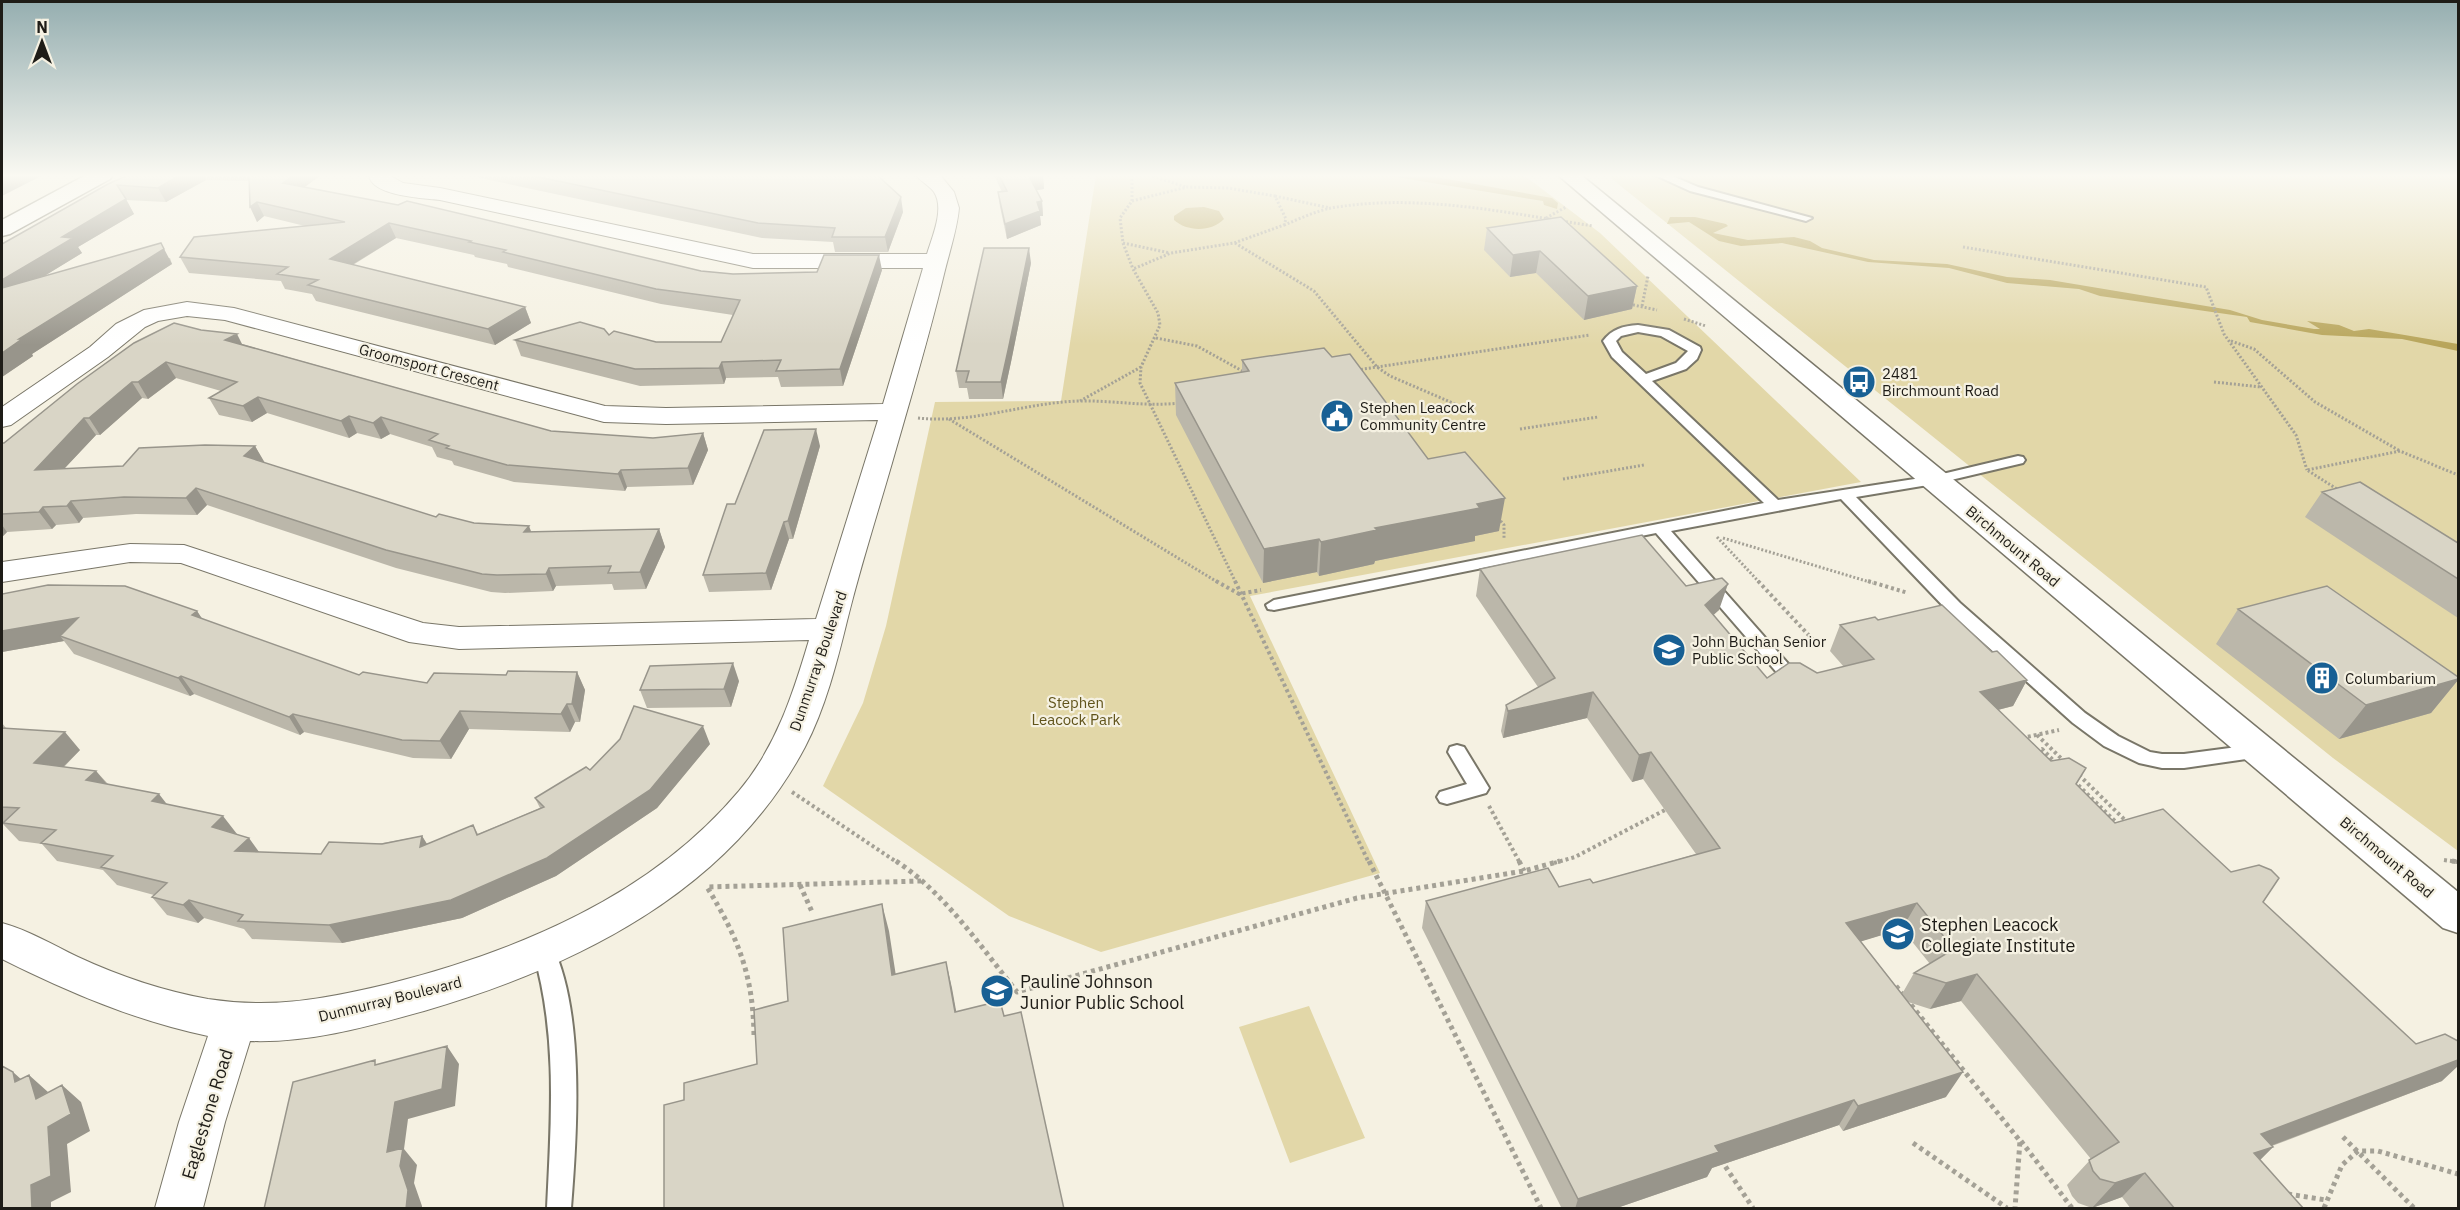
<svg xmlns="http://www.w3.org/2000/svg" width="2460" height="1210" font-family="'IBM Plex Sans',sans-serif">
<rect width="100%" height="100%" fill="#f5f1e2"/>
<path fill="#e2d7a8" d="M1096 175 1525 176 1600 233 1861 482 1250 596 1380 873 1101 952 1009 916 823 786 863 703 886 626 935 402 1061 401Z
M1607 175H2458V851L2333 758Z
M1309 1006 1365 1138 1290 1163 1239 1027Z"/>
<path fill="#b8a55b" d="M1383 175H1425L1552 198 1558 203 1557 209 1544 205 1543 201Z
M1204 207 1219 211 1224 219C1212 232 1187 232 1174 220V216L1186 208Z
M1670 217H1695L1726 224 1728 226 1713 233 1748 240 1794 237 1810 241 1822 248 1874 260 1947 264 2007 277 2050 280 2230 310 2262 320 2314 329H2320L2307 321 2339 325 2354 331 2369 329 2458 344V351L2402 339 2322 335 2250 322 2247 317 2100 296 2079 289 2007 283 1949 268 1868 262 1782 243 1741 246 1719 241 1689 222 1667 224Z"/>
<g fill="none" stroke-linecap="round" stroke-linejoin="round">
<defs>
<path id="lane" d="M1655 175H1670L1698 187 1812 218 1806 221 1690 191Z
M1638 325 1669 330 1700 347 1701 350 1697 359 1686 369 1652 381 1778 500 1934 476 2018 456 2023 457 2025 460 2023 463 1934 484 1856 497 1960 603 2085 713 2118 736 2150 752 2162 754H2184L2260 744 2267 746 2269 751 2267 756 2184 768H2162L2139 763 2104 746 2073 723 1948 611 1841 499 1671 531 1791 667 1794 671 1785 677 1779 675 1656 533 1274 610 1268 609 1266 605 1274 600 1764 503 1612 357 1603 341C1612 329 1623 326 1638 325ZM1638 332 1661 336 1688 351 1676 363 1646 374 1622 352 1616 341 1621 336Z
M1457 745 1464 747 1489 788 1486 793 1447 804 1440 802 1437 797 1440 792 1467 784 1448 752 1450 747Z
M544 942 552 945C585 1013 577 1134 571 1208H547C551 1121 558 1036 533 951L536 945Z"/>
<path id="street" d="M369 175H389L403 183 440 188 753 254H927C932 237 945 209 934 192 929 185 921 182 916 175H940L954 192 959 208C957 230 949 253 944 274 929 337 910 400 892 463 877 515 860 568 847 621 837 662 825 709 805 747 728 893 575 967 424 1011 366 1027 310 1043 250 1041L225 1122 203 1208H155L179 1122 208 1036C136 1021 68 992 2 959V923C28 930 53 945 78 957 119 976 163 991 208 999 274 1009 325 999 388 984 518 951 651 896 739 791 776 747 793 694 809 640L459 649 409 642 181 563 130 562 2 582V562L130 544 184 545 423 623 459 627 816 619 878 420 666 424 604 422 225 320 187 316 158 321 145 327 108 357 11 425 2 427V407L90 347 116 324 144 310 187 302 234 308 605 406 666 408 883 404 923 268H753L440 200C423 198 371 196 369 175Z"/>
<path id="secondary" d="M86 175H113L110 179 10 234 2 236V220Z
M1558 175H1581L2458 892V933L2443 928Z"/>
</defs>
<use href="#lane" stroke="#797668" stroke-width="4"/>
<use href="#street" stroke="#797668" stroke-width="2"/>
<use href="#secondary" stroke="#797668" stroke-width="3"/>
<path stroke="#a4a196" stroke-width="3" stroke-dasharray="2 2" stroke-linecap="butt" d="M1132 175V201L1120 218 1123 243 1133 269 1158 313 1160 325 1141 367 1140 383 1236 583
M1149 175 1186 187
M1275 196 1330 208
M1132 201 1187 187 1228 188 1275 196 1286 219 1284 225 1234 243 1171 253 1133 269
M1546 218 1566 207
M1562 221 1593 226
M1284 225C1299 219 1316 211 1331 208 1405 195 1483 208 1555 220
M1123 243 1170 253
M1235 243 1314 291 1377 367 1390 376 1455 404
M1963 247 2206 287 2224 334 2296 435 2307 470
M1629 304 1657 310
M1642 306 1648 276
M1684 319 1706 326
M1156 338 1197 346 1246 373
M2231 341 2254 349 2315 402 2400 451
M1357 370 1590 335
M2214 382 2261 387
M1080 401 1141 367
M918 418C973 424 1023 403 1078 401 1112 400 1145 407 1179 403
M949 419 1219 583
M1520 429 1598 417
M1563 479 1644 465
M2340 491 2307 470 2400 451 2458 475
M1498 518 1504 525V538
M1717 537 1760 583
M1723 538 1873 583"/>
<path stroke="#a4a196" stroke-width="4" stroke-dasharray="3 3" stroke-linecap="butt" d="M1216 581 1239 594 1261 590
M1235 581 1369 863
M1758 581 1817 644
M1868 581 1908 593
M2037 735 2065 762
M2022 738 2059 730
M2036 751 2042 749 2056 763
M2079 775 2127 822
M2074 781 2120 826
M792 792 898 863
M1489 806 1520 863
M2444 860 2458 862
M1554 863 1575 857 1665 810"/>
<path stroke="#a4a196" stroke-width="5" stroke-dasharray="4 4" stroke-linecap="butt" d="M896 861C945 893 981 947 1017 992L1357 898 1524 871 1560 861
M1369 861 1541 1208
M1519 861 1524 871
M2452 861 2458 862
M800 885 813 914
M1896 986 2020 1141 2015 1208
M754 1035C753 974 738 938 707 887L921 881
M2343 1137 2414 1208
M2021 1141 2072 1208
M1913 1143 2007 1208
M1721 1160 1753 1208
M2288 1194 2326 1200
M2324 1208 2342 1165 2358 1151H2378L2458 1174"/>
<use href="#lane" fill="#fff" fill-rule="evenodd"/>
<use href="#street" fill="#fff" fill-rule="evenodd"/>
<use href="#secondary" fill="#fff" fill-rule="evenodd"/>
</g>
<path fill="#bbb7aa" fill-rule="evenodd" d="M128 175H321L304 187 701 271 733 274 882 270 843 386 781 387 778 377 726 378 724 384 640 386 521 356 515 340 609 335 656 342H721L733 315 661 304 508 267 507 264 475 257 474 255 396 238 353 265 525 307 531 323 495 345 316 301 312 294 285 289 281 281 189 273 180 257 305 226 264 216 257 222 249 181 206 180 166 202 126 200 134 214 78 247 82 253 44 276 170 258 172 264 32 354 33 356 2 377V244Z
M466 175H877L903 212 888 252H835L833 242 762 238Z
M994 175H1043L1044 189 1036 190 1042 201 1043 216H1040L1041 225 1007 239 1000 207 998 192H1002Z
M1487 228 1637 286 1632 309 1584 320 1536 273 1510 277 1484 250Z
M1031 263 1011 362 1003 399H969L967 388H959L956 371Z
M134 343 242 344 551 431 653 438 703 433 708 450 693 485 627 487 625 491 514 482 454 465 452 461 437 457 432 447 390 434 381 439 357 433 349 438 267 413 252 422 219 415 209 398 221 391 176 378 148 399 142 398 100 435H96L64 469 123 466 255 446 264 463 436 517 531 532 659 529 665 547 646 589 614 590 612 584 556 586 553 591 505 593 491 592 396 568 207 505 197 515 136 514 83 518 79 523 56 525 52 529 7 532 2 537V443H4Z
M1332 357 1428 459 1499 531 1475 536V541L1375 561 1374 564 1319 576 1317 572 1263 583 1176 415 1175 383 1242 372V360Z
M820 446 793 539H789L771 590 709 592 703 575 735 504Z
M2322 492 2458 543V618L2305 517Z
M1480 569 1686 586 1719 610 1713 615 1767 678 1817 673 1844 667 1830 651 1840 625 1878 620 1992 652 2027 680 2013 706 1998 710 2051 761 2086 768 2076 785 2115 823 2263 902 2442 1081 2272 1146 2273 1147 2260 1160 2304 1209H2131L2122 1197 2092 1208 2078 1203 2072 1196 2067 1185 2091 1159 1961 1001 1930 1009 1908 1002 1946 1097 1843 1131 1839 1125 1712 1168 1707 1177 1614 1209H1562L1422 928 1426 901 1593 883 1696 854 1643 779 1632 782 1587 718 1503 738 1501 731 1506 705 1538 687 1476 596ZM1902 929 1930 964 1914 973 1902 994 1861 941Z
M2 594 197 611 202 619 359 675 427 683 506 675 577 672 585 690 580 722H575L570 732 469 729 451 759 413 758 304 732 300 735 194 694 190 696 74 654 64 641 2 652Z
M2238 609 2458 677V680L2431 713 2339 739 2216 644Z
M739 681 731 707 647 708 640 690Z
M2 723 6 728 80 750 64 767 96 771 108 784 166 804 237 834 259 852 321 854 422 836 427 844 473 825 478 834 540 808 535 798 590 770 710 744 657 808 556 876 462 918 342 943 252 939 244 929 204 918 198 923 167 915 152 897 154 895 117 885 103 870 57 861 42 844 19 841 3 824H2Z"/>
<path fill="#98958b" d="M5 175H43L2 196V177Z
M180 175H204L206 180 166 202 158 188Z
M294 175H321L290 198 283 183Z
M1036 175H1043L1044 189 1031 191 1029 176Z
M901 197 903 212 888 252 885 237Z
M126 199 134 214 78 247 82 253 2 302V280L62 237Z
M1042 201 1043 216H1040L1041 225 1007 239 1005 224 1037 202Z
M257 202 264 216 257 222 250 207Z
M389 223 396 238 337 274 330 259Z
M161 243 172 264 32 354 33 356 2 377V353L19 339Z
M1029 248 1031 263 1011 362 1003 399 1001 382Z
M1540 251 1536 273 1510 277 1513 255Z
M879 255 882 270 843 386 840 369Z
M1637 286 1632 309 1584 320 1588 296Z
M525 307 531 323 495 345 488 329Z
M237 334 245 350 225 340Z
M166 362 176 378 148 399 138 382Z
M722 362 726 378 724 384 719 368Z
M132 382 142 398 100 435 89 418Z
M258 397 267 413 252 422 243 406Z
M349 416 357 433 349 438 341 421Z
M381 417 390 434 381 439 373 423Z
M84 418 96 435 47 487 35 470Z
M816 429 820 446 793 539 788 521Z
M703 433 708 450 693 485 688 468Z
M255 446 265 463 244 456Z
M621 470 627 487 625 491 618 474Z
M196 488 207 505 197 515 186 498Z
M1505 498 1499 531 1475 536V541L1375 561 1374 564 1319 576 1321 542 1375 528 1477 504Z
M71 501 83 518 79 523 67 506Z
M43 507 56 525 52 529 39 512Z
M784 522 789 539 771 590 766 573Z
M2 525 7 532 2 537Z
M529 526 536 544 524 532Z
M659 529 665 547 646 589 640 572Z
M1319 539 1317 572 1263 583 1264 549Z
M549 568 556 586 553 591 546 574Z
M1728 584 1719 610 1696 631 1705 605Z
M197 611 209 629 192 615Z
M78 618 60 636 64 641 2 652V631Z
M733 663 739 681 731 707 724 689Z
M577 672 585 690 580 722 572 704Z
M181 676 194 694 190 696 178 678Z
M2458 679V680L2431 713 2339 739 2366 705Z
M2027 680 2013 706 1966 718 1980 692Z
M1593 692 1587 718 1503 738 1508 711Z
M567 704 575 722 570 732 561 714Z
M460 711 469 729 451 759 440 741Z
M293 714 304 732 300 735 289 717Z
M703 726 710 744 657 808 556 876 462 918 342 943 329 925Z
M65 732 80 750 49 781 34 763Z
M1651 752 1643 779 1632 782 1639 755Z
M96 771 111 789 86 780Z
M159 794 173 812 152 801Z
M223 816 237 834 212 827Z
M422 836 433 854 420 847Z
M249 838 262 856 235 851Z
M189 900 204 918 198 923 183 905Z
M1917 903 1902 929 1833 950 1846 923Z
M882 904 889 931 900 1002 892 975Z
M946 962 952 988 961 1038 955 1012Z
M1977 974 1961 1001 1930 1009 1946 983Z
M447 1046 459 1064 455 1106 408 1119 404 1149 417 1165 414 1183 422 1206V1209H406L387 1152 395 1102Z
M2458 1060V1066L2442 1081 2236 1159 2261 1134Z
M13 1072 32 1089 15 1082Z
M1963 1072 1946 1097 1843 1131 1858 1106Z
M29 1075 48 1092 36 1099Z
M62 1085 81 1102 90 1131 67 1144 71 1192 51 1202V1209H32L31 1185 48 1127Z
M1854 1100 1839 1125 1712 1168 1707 1177 1614 1209H1575L1578 1199 1715 1146Z
M2273 1147 2248 1172 2254 1153Z
M2145 1173 2122 1197 2092 1208 2115 1183Z"/>
<path fill="#d9d5c6" stroke="#98958b" stroke-width="1.5" d="M128 175H180L158 188 117 185 126 199 62 237 73 238 2 280V244L108 184Z
M249 175H294L283 183 398 205 407 201 701 271 733 274 817 272 824 255H879L840 369 776 371 781 360 722 362 719 368 635 369 515 340 580 322 604 329 609 335 614 331 656 342H721L740 300 656 289 503 252 506 250 469 242 471 241 389 223 330 259 525 307 488 329 308 285 318 280 277 274 288 267 180 257 194 237 345 222 257 202 250 207Z
M529 175H877L901 197 885 237H832L835 228 758 223Z
M999 175H1036L1029 176 1042 201 1037 202 1040 211 1005 224 998 192 1007 191Z
M1561 217 1637 286 1588 296 1540 251 1513 255 1487 228Z
M161 243 164 249 19 339H22L2 353V288Z
M984 248H1029L1009 346 1001 382H966L969 371H956Z
M174 323 201 330 237 334 225 340 551 431 653 438 703 433 688 468 621 470 618 474 507 465 446 448 449 446 429 440 438 434 381 417 373 423 349 416 341 421 258 397 243 406 209 398 237 382 166 362 138 382H132L89 418H84L35 470 123 466 139 448 205 445 255 446 244 456 436 517 439 514 474 523 529 526 524 532 659 529 640 572 608 573 611 566 549 568 546 574 497 575 482 574 386 550 196 488 186 498 124 497 71 501 67 506 43 507 39 512 2 514V443H4L77 384 134 343Z
M1324 348 1332 357 1350 354 1428 459 1465 452 1505 498 1477 504 1480 508 1375 528 1377 530 1321 542 1319 539 1264 549 1175 383 1249 371 1242 360Z
M816 429 788 521 784 522 766 573 703 575 727 504H735L764 430Z
M2360 482 2458 543V579L2322 492Z
M1642 535 1686 586 1722 578 1728 584 1705 605 1767 678 1789 663H1800L1817 673 1874 659 1840 625 1875 617 1878 620 1942 605 1992 652 1997 651 2027 680 1980 692 2051 761 2069 758 2086 768 2076 784 2115 823 2163 809 2231 872 2259 865 2271 870 2279 878 2263 902 2416 1044 2445 1034 2458 1041V1060L2261 1134 2273 1147 2254 1153 2304 1209H2175L2145 1173 2115 1183 2100 1179 2093 1171 2089 1160 2119 1142 1977 974 1946 983 1914 973 1954 949 1917 903 1846 923 1963 1072 1858 1106 1854 1100 1715 1146 1719 1152 1578 1199 1426 901 1548 868 1559 887 1590 879 1593 883 1720 848 1651 752 1639 755 1593 692 1508 711 1506 705 1555 678 1480 569Z
M48 585 125 586 197 611 192 615 359 675 363 672 427 683 434 673 506 675 508 671 577 672 572 704H567L561 714 460 711 440 741 402 740 293 714 289 717 181 676 178 678 60 636 78 618 2 631V594Z
M2327 586 2458 677V679L2366 705 2238 609Z
M733 663 724 689 640 690 650 666Z
M634 706 703 726 650 790 547 858 451 900 329 925 238 921 243 915 189 900 183 905 152 897 167 883 101 867 113 856 41 843 56 830 3 823 19 808 2 807V728L65 732 34 763 96 771 86 780 159 794 152 801 223 816 212 827 249 838 235 851 321 854 329 842 382 844 422 836 420 847 473 825 477 835 544 807 535 798 586 767 590 770 620 739Z
M882 904 892 975 946 962 955 1012 1000 1001 1004 1016 1021 1012 1064 1209H664V1105L684 1100V1083L757 1064 754 1010 788 1001 783 928Z
M447 1046 442 1089 395 1102 387 1152 403 1148 400 1166 408 1190 406 1209H264L293 1082 375 1060V1065Z
M2 1066 13 1072 15 1082 29 1075 36 1099 62 1085 71 1114 48 1127 51 1176 31 1185 32 1209H2Z"/>
<linearGradient id="sky" x2="0" y2="1"><stop stop-color="#95aeb0"/><stop offset="0.51" stop-color="#faf9f2"/><stop offset="1" stop-color="#faf9f2" stop-opacity="0"/></linearGradient>
<rect width="2460" height="345" fill="url(#sky)"/>
<defs>
<symbol id="bus-disc" viewBox="-11 -11 22 22"><circle r="9.5" fill="#186094" stroke="#f5f1e2"/><path d="M-5-6H5V4H4V6H2V4H-2V6H-4V4H-5ZM-3.5-4V0h7V-4ZM-3.5 1.2v1.5H-2V1.2ZM2 1.2v1.5H3.5V1.2Z" fill="#fff"/></symbol>
<symbol id="civic-disc" viewBox="-11 -11 22 22"><circle r="9.5" fill="#186094" stroke="#f5f1e2"/><path d="M-.6-6.5H3V-4.5H.6V-3L4-1V1h2V6H-6V1h2V-1L-.6-3ZM-1.2 2.5V6h2.4V2.5Z" fill="#fff"/></symbol>
<symbol id="school-disc" viewBox="-11 -11 22 22"><circle r="9.5" fill="#186094" stroke="#f5f1e2"/><path d="M0-5L7-2L0 1L-7-2ZM-4 1L0 2.5L4 1V4Q0 6-4 4Z" fill="#fff"/></symbol>
<symbol id="building-disc" viewBox="-11 -11 22 22"><circle r="9.5" fill="#186094" stroke="#f5f1e2"/><path d="M-4-6H4V6H1V3H-1V6H-4ZM-2.5-4.3h1.7v1.8h-1.7ZM.8-4.3h1.7v1.8H.8ZM-2.5-1h1.7V.8h-1.7ZM.8-1h1.7V.8H.8Z" fill="#fff"/></symbol>
</defs>
<g fill-rule="evenodd">
<use href="#bus-disc" x="1840" y="363" width="38" height="38"/>
<use href="#civic-disc" x="1318" y="397" width="38" height="38"/>
<use href="#school-disc" x="1650" y="631" width="38" height="38"/>
<use href="#building-disc" x="2303" y="659" width="38" height="38"/>
<use href="#school-disc" x="1879" y="915" width="38" height="38"/>
<use href="#school-disc" x="978" y="972" width="38" height="38"/>
</g>
<g text-anchor="middle" dominant-baseline="central" stroke-width="4.5" stroke-linejoin="round" paint-order="stroke">
<g font-size="15" fill="#1e1c17" stroke="#f5f1e2">
<text transform="translate(429 367) rotate(15)">Groomsport Crescent</text>
<text transform="translate(2013 546) rotate(40)">Birchmount Road</text>
<text transform="translate(818 661) rotate(-71)">Dunmurray Boulevard</text>
<text transform="translate(2387 857) rotate(40)">Birchmount Road</text>
<text transform="translate(390 999) rotate(-14)">Dunmurray Boulevard</text>
</g>
<g font-size="15" fill="#1e1c17" stroke="#f5f1e2" text-anchor="start">
<text x="1882" y="373">2481<tspan x="1882" dy="17">Birchmount Road</tspan></text>
<text x="1360" y="407">Stephen Leacock<tspan x="1360" dy="17">Community Centre</tspan></text>
<text x="1692" y="641">John Buchan Senior<tspan x="1692" dy="17">Public School</tspan></text>
<text x="2345" y="678">Columbarium</text>
</g>
<g font-size="15" fill="#60531a" stroke="#f5f1e2">
<text x="1076" y="702">Stephen<tspan x="1076" dy="17">Leacock Park</tspan></text>
</g>
<g font-size="18" fill="#1e1c17" stroke="#f5f1e2" text-anchor="start">
<text x="1921" y="924">Stephen Leacock<tspan x="1921" dy="21">Collegiate Institute</tspan></text>
<text x="1020" y="981">Pauline Johnson<tspan x="1020" dy="21">Junior Public School</tspan></text>
</g>
<g font-size="18" fill="#1e1c17" stroke="#f5f1e2">
<text transform="translate(207 1114) rotate(-73)">Eaglestone Road</text>
</g>
</g>
<rect width="2460" height="1210" fill="none" stroke="#1e1c17" stroke-width="6"/>
<g transform="translate(42 42)" stroke="#f5f1e2" stroke-width="4.5" paint-order="stroke">
<path d="M0-4.5L10 22L0 15L-10 22Z" fill="#1e1c17"/>
<text y="-9" font-size="16" font-weight="bold" text-anchor="middle" fill="#1e1c17">N</text>
</g>
</svg>
